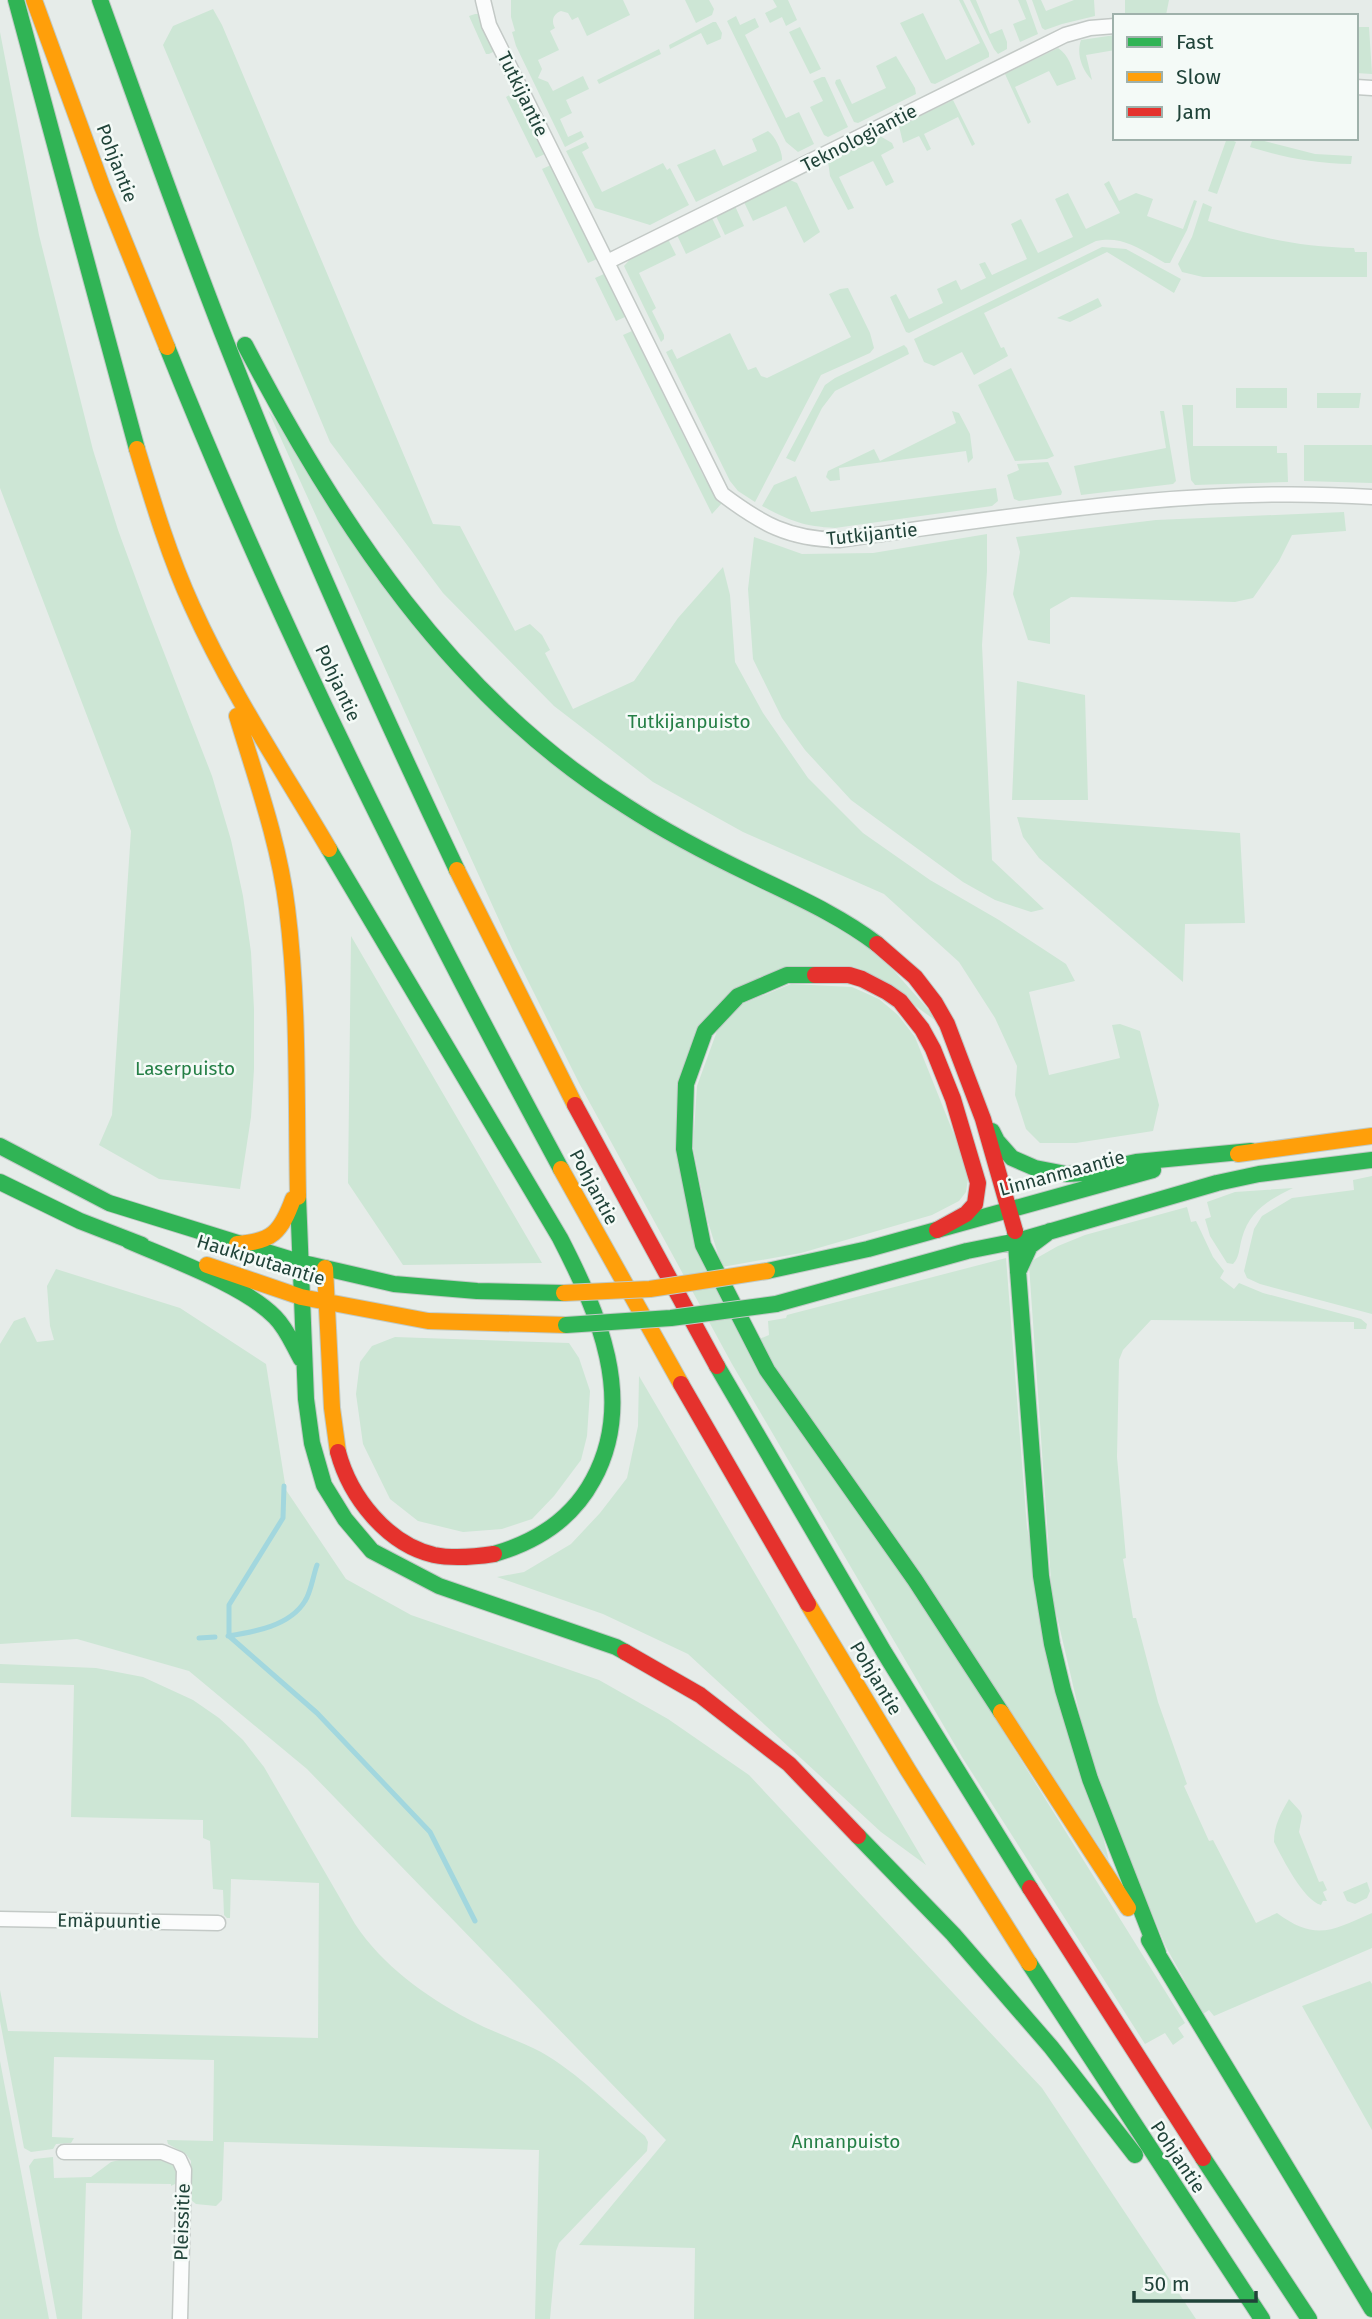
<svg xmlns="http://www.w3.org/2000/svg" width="1372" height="2319" font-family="'Fira Sans',sans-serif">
<rect width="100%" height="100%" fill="#e6ece9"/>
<path fill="#cde6d5" d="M511 0H623L630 15 587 36 578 17 572 20 568 13 561 11C553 14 551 21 555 28L550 31 559 50 538 60 542 69 538 78 548 82 553 91 583 76 589 89 566 100 572 113 560 119 568 137 581 131 584 137 565 147 516 46 512 32 515 31 511 17Z
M685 0H709L714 9 712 15 696 23Z
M773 0H788L797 20 786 26 782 17 770 23 765 13 777 7Z
M959 0H963L989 53V57L935 84 931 83 900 23 923 13 946 60 980 43Z
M970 0H976L990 34 1002 29 1007 42V49L998 54 994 49Z
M1018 0H1026L1038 34 1020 42 1013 24 1026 19Z
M1032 0H1041L1046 11 1074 0H1094L1095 16 1062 24 1045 30 1042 28Z
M1125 0H1169L1166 15H1125Z
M213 9 222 25 433 524 460 526 515 631 530 624 542 635 550 650 545 653 573 709 634 681 678 618 723 567 730 595 735 662 763 713 808 778 863 833 930 880 999 920 1066 964 1075 981 1029 992 1049 1075 1120 1058 1112 1025 1120 1024 1140 1031 1159 1105 1153 1131 1076 1143H1040L1026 1129 1015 1095 1017 1066 995 1018 959 962 884 894 743 832 653 782 554 706 443 593 330 442 163 45 173 26Z
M475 14H480L495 51 489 54H486L469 16Z
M736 16 740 25 755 18 759 27 745 35 786 118 799 112 814 144 798 152 786 142 727 21Z
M713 22H716L722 33 721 39 707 45 701 33 670 49 669 45Z
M800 27 821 69 810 74 789 32Z
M1358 27H1369L1372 74 1356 73Z
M0 32 39 235 93 450 118 530 147 609 212 776 231 840 243 896 251 952 254 1009V1069L251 1117 240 1189 159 1179 99 1145 112 1115 131 831 0 488Z
M1115 35V50L1086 55 1092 80C1082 70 1076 54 1081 40Z
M1058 48C1069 55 1072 68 1076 79L1057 86 1049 71 1015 87 1031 122 1028 124 1005 74Z
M659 49 661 54 599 84 597 80Z
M896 56 915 88 916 94 858 123 854 122 835 83 836 80 840 79 852 104 886 88 876 66Z
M822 77H825L848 127 828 137 824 135 810 107 823 101 813 81Z
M515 92 545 154 536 158 506 97Z
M953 100 975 144 972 146 958 117 924 134 931 149 927 151 919 136 903 143 899 126Z
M768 131C775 136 783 152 782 160L696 202 677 165 715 149 723 166 757 151 752 139Z
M880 136 892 143 894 148 881 155 894 182 886 186 873 161 839 177 854 208 848 210 830 176 828 161Z
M1227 138 1236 142 1217 194 1208 191Z
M1253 138 1315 154 1352 156 1351 164C1314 163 1286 158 1250 147Z
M586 142 589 148 582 152 602 192 663 163 667 170 670 168 689 205 650 225 595 208 566 151Z
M551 165 597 259 588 263 542 169Z
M790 180 797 183 820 232 804 243 786 206 753 221 744 202Z
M1109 181 1119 201 1136 193 1153 199 1147 216 1183 229 1194 200 1197 201 1187 230 1170 263H1165C1142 250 1123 235 1096 241L909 333 906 332 890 297 896 294 909 319 943 303 937 289 956 280 961 290 986 278 979 264 985 262 992 275 1027 259 1011 224 1021 219 1038 253 1073 237 1055 199 1068 193 1086 229 1120 213 1104 184Z
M1203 203 1212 207 1208 221C1258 238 1301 247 1354 248L1355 252H1367V277H1203L1182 272 1178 264 1192 237Z
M735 206 744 226 725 235 716 216Z
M712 218 721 237 686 254 677 235Z
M668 239 676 255 639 273 656 308 652 311 664 335V339L661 342 624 266 633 256Z
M1102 247 1126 249 1181 279 1174 293 1107 252 984 313 1001 348 1004 347 1008 356 974 375 962 352 934 366 924 362 914 339Z
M604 274 625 317 616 321 595 278Z
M848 288 870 333 874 348 870 353 821 375 755 502 738 491 730 481 666 352 672 349 677 359 730 333 748 370 756 367 761 376 767 378 851 337 829 294 840 289Z
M1098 298 1102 306 1070 322 1057 318Z
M632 331 703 475 722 503 712 514 623 335Z
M904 345 907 348 909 354 835 391 822 408 795 462 786 458 825 385 835 378Z
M1011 368 1054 456 1047 459 1015 461 978 385Z
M1236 388H1287V408H1236Z
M1317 393H1361L1359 408H1317Z
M1182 405H1193V446H1277V453H1287L1288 482 1195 485 1191 480Z
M268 410 500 719 871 945 943 1026 892 989 760 976 681 1075 706 1267 910 1582 1185 2023 1178 2028 1184 2037 1173 2045 1165 2033 1145 2044 962 1757 732 1364 579 1083 514 953Z
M952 411 959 413 970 434 973 458 968 463 966 451 839 468 840 480 830 481 826 477 828 471 874 449 880 461 956 423Z
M1160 411H1164L1176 481 1173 484 1081 495 1074 466 1166 448Z
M1304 445H1372V483L1304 481Z
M1048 462 1062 492 1061 495 1019 501 1014 499 1007 475 1019 470 1017 464Z
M796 476 811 512 996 488 998 501 992 506 835 528C802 526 791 521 762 506L774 485Z
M1344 512 1346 531 1292 535 1279 561 1253 598 1235 602 1071 597 1050 609V644L1028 640 1013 594 1020 552 1016 537 1156 520Z
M987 534V571L982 645 992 860 1044 909 1031 912 995 900 963 882 851 800 805 750 782 718 753 659 748 589 754 537 802 554 873 553Z
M1017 681 1085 695 1088 800H1012Z
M1017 817 1240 833 1245 923 1185 924 1183 982 1039 858 1023 837Z
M351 936 542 1263 403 1265 348 1183Z
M791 984 852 987 879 999 898 1015 915 1037 969 1172 966 1192 959 1201 932 1215 801 1253 722 1267 708 1222 693 1147 697 1086 717 1031 740 1005Z
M1372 1176V1314L1260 1284 1247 1278 1244 1271 1254 1229 1262 1216 1292 1198 1354 1190 1353 1180Z
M1293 1188C1270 1199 1249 1211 1242 1238 1239 1247 1240 1257 1233 1264L1227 1263 1210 1236 1205 1219 1211 1217 1207 1202 1235 1192Z
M1187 1207 1191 1222 1196 1221 1213 1257 1224 1271 1220 1278 1234 1289 1239 1283 1263 1293 1361 1319 1367 1324 1366 1329H1354V1322L1151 1320 1123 1350 1119 1360 1117 1457 1126 1558 1123 1559 1133 1618H1136L1158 1702 1187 1784 1184 1786 1209 1841 1213 1840 1256 1923 1277 1913C1316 1942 1333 1930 1372 1913V1948L1214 2016 1209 2010 1203 2014 1166 1947 1093 1771 1052 1595 1029 1265 1035 1259 1058 1246 1085 1235Z
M1006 1258 1027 1528 1109 1861 757 1340 769 1335 768 1321 786 1318 787 1315Z
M56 1269 180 1308 266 1364 286 1490 346 1579 411 1615 599 1680 668 1719 749 1775 1042 2088 1196 2319H694L695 2248 579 2245 666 2140 307 1769 189 1671 77 1639 0 1644V1344L14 1321 25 1317 37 1342 54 1340 50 1326 47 1286Z
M395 1337 569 1343 579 1358 590 1391 587 1436 581 1460 554 1496 532 1519 502 1529 463 1532 418 1521 390 1499 363 1444 356 1394 360 1362 372 1346Z
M639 1376 926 1865 881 1832 688 1654 603 1614 497 1577 524 1572 571 1544 600 1513 627 1478 638 1426Z
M0 1664 96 1668 143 1677 193 1700 219 1718 243 1740 264 1767 355 1924C383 1966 424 1995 468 2019 492 2032 518 2040 541 2052 577 2072 614 2110 645 2136L648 2142 647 2151 559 2243 556 2251 550 2319H535L539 2150 224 2142 222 2200 216 2206 196 2204 191 2200V2161L186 2154 168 2144 167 2140 213 2141 214 2060 54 2057 52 2137 74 2138 71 2143 56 2144 53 2149 31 2152 24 2148 0 2021V1990L8 2031 318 2038 319 1883 231 1879 230 1918H227L224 1915 223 1890 213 1889 210 1841 203 1838V1820L71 1817 74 1685 0 1683Z
M1289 1799 1300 1811 1302 1816 1299 1832 1319 1882 1323 1881 1327 1890 1323 1892 1327 1901H1323L1321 1905C1303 1900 1283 1859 1274 1842 1274 1825 1281 1813 1289 1799Z
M1367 1882 1370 1891 1367 1898 1355 1904 1347 1901 1343 1892Z
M1370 1981 1372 1984V2130L1302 2006Z
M0 2061 49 2319H0Z
M53 2157 54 2178 91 2177 111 2162 123 2159 166 2160C177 2165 177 2172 177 2183L171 2186V2184L86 2183 82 2319H57L29 2166 34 2159Z"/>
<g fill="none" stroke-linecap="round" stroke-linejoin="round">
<path stroke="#a2d7de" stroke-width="5" d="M284 1486 283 1518 229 1605V1636L317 1713 430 1832 475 1921
M228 1636C254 1632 290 1626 305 1601 311 1592 313 1576 317 1565
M199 1638 215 1637"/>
<defs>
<path id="street" d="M483 0 489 25 722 494C762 524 788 539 839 540 1016 516 1193 485 1372 497
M1356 87 1372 88
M607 262 1065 35 1090 28 1115 26
M0 1919 218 1923
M64 2152H162L179 2159 184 2170 180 2319"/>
<path id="fast" d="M16 0 137 449
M100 0C140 111 179 222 222 332 293 514 373 693 457 870
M245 345C338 523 452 698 626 806 666 832 708 854 752 875 795 896 839 915 877 944
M167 347C279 627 417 903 561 1169
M329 849 560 1238C598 1312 637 1400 593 1480 572 1519 536 1542 494 1554
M815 975H787L738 996 705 1031 686 1084 684 1149 703 1245 767 1370 915 1580 1001 1712
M992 1131 997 1141 1012 1158 1035 1168 1066 1174 1085 1173 1136 1162 1251 1151
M0 1146 109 1203 299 1262 394 1284 477 1291 564 1293
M0 1182 80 1221 142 1245
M298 1197 306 1399 312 1443 324 1485 345 1519 372 1551 439 1586 616 1647 625 1652
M1015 1231 1041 1576 1052 1644 1063 1690 1090 1779 1158 1953
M129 1241C170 1259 244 1285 275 1317 287 1329 293 1345 301 1359
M767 1271 868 1249 1153 1170
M1018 1272 1030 1246 1050 1231
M776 1304 967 1251 1017 1241 1217 1183 1259 1174 1372 1160
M717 1366 884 1652 1030 1888
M858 1836 953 1934 1051 2047 1135 2155
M1149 1940 1372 2309
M1029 1963 1262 2319
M1203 2158 1309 2319"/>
<path id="slow" d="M34 0 102 186 167 347
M137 449C153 502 169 556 192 606 230 691 282 769 329 849
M237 716C256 779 279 842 287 908 299 1003 296 1100 298 1197
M457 870 575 1105
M1238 1154 1372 1136
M561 1169 681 1384
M237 1244C272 1242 281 1232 293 1199
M207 1265 301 1297 428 1321 566 1325
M325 1268 332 1408 338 1452
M808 1604 908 1770 1029 1963
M1001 1712 1128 1908"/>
<path id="jam" d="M877 944 915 977 935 1003 947 1024 983 1119 1015 1231
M815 975H849L862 979 887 992 900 1001 922 1029 933 1049 953 1099 978 1183 975 1204 966 1214 937 1230
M575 1105 717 1366
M681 1384 808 1604
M338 1452C350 1497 387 1544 434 1555 454 1559 474 1557 494 1554
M625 1652 700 1695 789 1764 858 1836
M1030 1888 1203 2158"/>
</defs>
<use href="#street" stroke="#c3c9c6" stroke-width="17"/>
<use href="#fast" stroke="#c1cac6" stroke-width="18"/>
<use href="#slow" stroke="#c1cac6" stroke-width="18"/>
<use href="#jam" stroke="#c1cac6" stroke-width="18"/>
<use href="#street" stroke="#fbfcfc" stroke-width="14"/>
<use href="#fast" stroke="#30b455" stroke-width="16"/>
<use href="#slow" stroke="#ff9f0a" stroke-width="16"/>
<use href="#jam" stroke="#e5322d" stroke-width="16"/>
<defs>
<path id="fast-bridge" d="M566 1325 671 1318 776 1304"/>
<path id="slow-bridge" d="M564 1293 650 1289 767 1271"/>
</defs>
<use href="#fast-bridge" stroke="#c1cac6" stroke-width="18" stroke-linecap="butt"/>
<use href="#slow-bridge" stroke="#c1cac6" stroke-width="18" stroke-linecap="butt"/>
<use href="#fast-bridge" stroke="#30b455" stroke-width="16"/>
<use href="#slow-bridge" stroke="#ff9f0a" stroke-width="16"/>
</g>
<g text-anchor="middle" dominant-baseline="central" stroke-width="5" stroke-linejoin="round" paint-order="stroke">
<g font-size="19" fill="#204339" stroke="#f4faf7">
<text transform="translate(523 94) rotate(64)">Tutkijantie</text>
<text transform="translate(859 138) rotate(-27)">Teknologiantie</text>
<text transform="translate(117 163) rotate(69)">Pohjantie</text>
<text transform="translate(872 534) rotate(-6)">Tutkijantie</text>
<text transform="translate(338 683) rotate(65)">Pohjantie</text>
<text transform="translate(1062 1173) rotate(-15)">Linnanmaantie</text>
<text transform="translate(594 1187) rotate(62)">Pohjantie</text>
<text transform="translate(261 1260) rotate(17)">Haukiputaantie</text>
<text transform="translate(876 1678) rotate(59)">Pohjantie</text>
<text transform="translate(109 1921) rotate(1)">Emäpuuntie</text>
<text transform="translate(1178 2157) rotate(56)">Pohjantie</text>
<text transform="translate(182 2222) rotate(-88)">Pleissitie</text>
</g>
<g font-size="19" fill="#257f46" stroke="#f4faf7">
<text x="689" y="721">Tutkijanpuisto</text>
<text x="185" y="1068">Laserpuisto</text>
<text x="846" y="2141">Annanpuisto</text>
</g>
</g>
<rect x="1113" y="14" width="245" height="126" fill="#f4faf7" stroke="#9fb1ab" stroke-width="2"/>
<rect x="1127" y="37" width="35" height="10" fill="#30b455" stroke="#9fb1ab" stroke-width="2"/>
<text x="1176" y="49" font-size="21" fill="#204339">Fast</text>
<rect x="1127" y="72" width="35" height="10" fill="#ff9f0a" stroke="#9fb1ab" stroke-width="2"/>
<text x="1176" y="84" font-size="21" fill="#204339">Slow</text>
<rect x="1127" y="107" width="35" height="10" fill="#e5322d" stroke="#9fb1ab" stroke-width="2"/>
<text x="1176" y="119" font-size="21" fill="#204339">Jam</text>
<path d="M1134 2291v10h122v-10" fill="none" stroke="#204339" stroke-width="3.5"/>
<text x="1144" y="2291" font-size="21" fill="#204339" stroke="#f4faf7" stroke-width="5" paint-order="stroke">50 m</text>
</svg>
